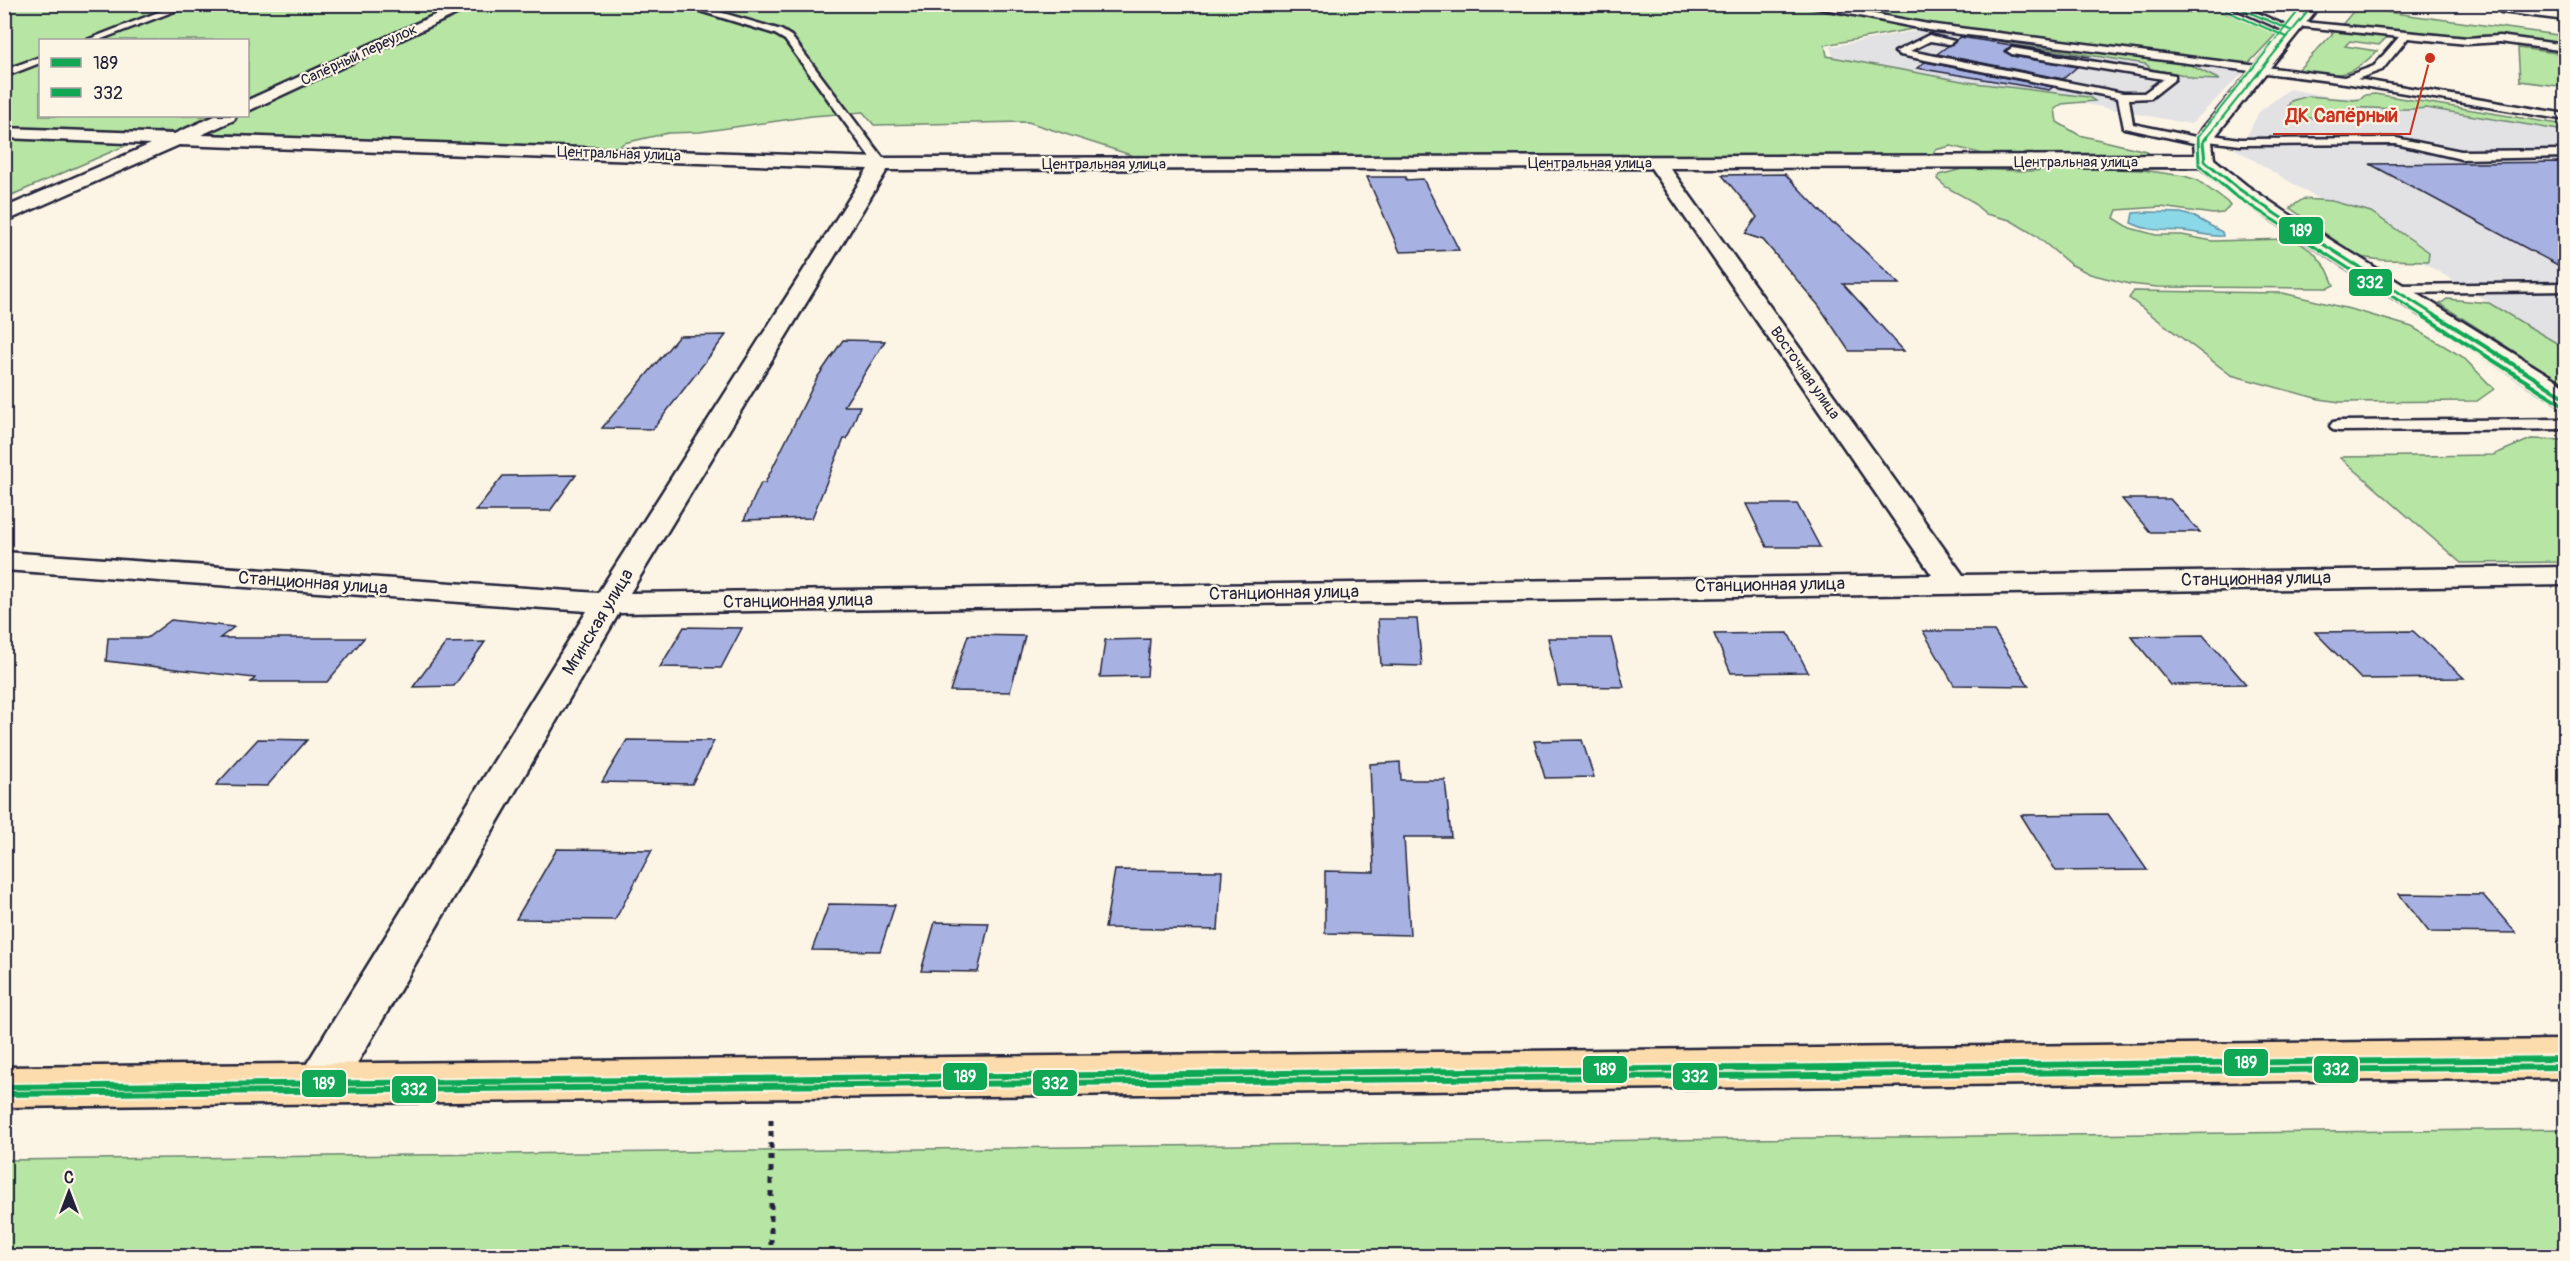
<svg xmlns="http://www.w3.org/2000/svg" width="2570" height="1261" font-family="Pangolin,sans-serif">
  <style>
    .built { fill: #e2e1e4 }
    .green { fill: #b7e5a3; stroke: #6c846f; stroke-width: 1.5; fill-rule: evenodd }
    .water { fill: #8ad8e8; stroke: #608fa3; stroke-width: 1.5 }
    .building { fill: #a7b2e2; stroke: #22223b; stroke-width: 1.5 }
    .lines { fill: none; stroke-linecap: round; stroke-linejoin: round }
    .lane-casing { stroke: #22223b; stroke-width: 5 }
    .street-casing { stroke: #22223b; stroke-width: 5 }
    .primary-casing { stroke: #22223b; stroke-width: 5 }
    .path { stroke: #22223b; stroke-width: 5; stroke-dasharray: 6 6; stroke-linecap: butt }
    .lane { fill: #fcf5e5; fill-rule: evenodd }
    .street { fill: #fcf5e5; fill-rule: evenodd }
    .primary { fill: #fcdcac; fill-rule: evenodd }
    .bus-1-far3-casing { stroke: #fcf5e5; stroke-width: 4.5 }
    .bus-1-far2-casing { stroke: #fcf5e5; stroke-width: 6 }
    .bus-1-far1-casing { stroke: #fcf5e5; stroke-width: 8 }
    .bus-1-casing { stroke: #fcf5e5; stroke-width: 10 }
    .bus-2-far3-casing { stroke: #fcf5e5; stroke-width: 4.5 }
    .bus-2-far2-casing { stroke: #fcf5e5; stroke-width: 6 }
    .bus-2-far1-casing { stroke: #fcf5e5; stroke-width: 8 }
    .bus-2-casing { stroke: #fcf5e5; stroke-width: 10 }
    .bus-1-far3 { stroke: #10a855; stroke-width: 2 }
    .bus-1-far2 { stroke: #10a855; stroke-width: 3 }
    .bus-1-far1 { stroke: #10a855; stroke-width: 4 }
    .bus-1 { stroke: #10a855; stroke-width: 6 }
    .bus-2-far3 { stroke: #10a855; stroke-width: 2 }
    .bus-2-far2 { stroke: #10a855; stroke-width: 3 }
    .bus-2-far1 { stroke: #10a855; stroke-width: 4 }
    .bus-2 { stroke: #10a855; stroke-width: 6 }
    .labels { text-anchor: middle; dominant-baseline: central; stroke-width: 4.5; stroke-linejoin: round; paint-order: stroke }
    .far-street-label { font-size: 15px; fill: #22223b; stroke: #fcf5e5 }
    .street-label { font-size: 18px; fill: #22223b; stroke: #fcf5e5 }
    .leader { fill: none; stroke: #c8321e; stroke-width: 2 }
    .callout-dot { fill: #c8321e; stroke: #fcf5e5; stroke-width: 2 }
    .callout-label { font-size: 20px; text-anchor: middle; font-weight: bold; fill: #c8321e; stroke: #fcf5e5; stroke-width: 4.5; stroke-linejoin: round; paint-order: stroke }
    .line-badge { stroke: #fcf5e5; stroke-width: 2 }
    .badge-label { font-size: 16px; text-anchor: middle; font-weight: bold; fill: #fff }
  </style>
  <rect width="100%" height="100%" fill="#fcf5e5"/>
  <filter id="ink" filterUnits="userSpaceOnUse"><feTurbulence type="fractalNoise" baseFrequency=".0167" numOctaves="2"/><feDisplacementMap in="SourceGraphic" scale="12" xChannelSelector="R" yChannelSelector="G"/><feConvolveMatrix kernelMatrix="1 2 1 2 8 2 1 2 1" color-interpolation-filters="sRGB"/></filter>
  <g filter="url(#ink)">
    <g class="built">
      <polygon points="1929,28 2246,70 2191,124 1833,56 1830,47"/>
      <polygon points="2289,89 2332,97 2351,97 2565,131 2565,348 2232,147 2265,148 2247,136 2259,112"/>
    </g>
    <g class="green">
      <path d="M5,4L1809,5V9L1923,27L1825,45L1827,56L1967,82L2089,97L2095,101L2062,104L2055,109L2057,122L2079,135L2146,151L2152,158L1991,156L1951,146L1935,150L1932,156L1885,157L1134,156L1028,122L874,125L863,112L812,116L700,132L668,133L624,143L612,152L159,131L5,198ZM40,40H248V116H40Z"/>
      <polygon points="1817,5 2201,5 2279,31 2247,65 1932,25"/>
      <polygon points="2356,8 2565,36 2565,46 2479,35 2472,37 2340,27"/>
      <path d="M2336,30L2389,35L2379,45L2350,41L2345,46L2377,51C2349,80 2336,76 2298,70Z"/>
      <polygon points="1968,36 2186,63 2220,80 2194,79 2180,74 2151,69 2146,64"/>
      <polygon points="2518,48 2565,54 2565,87 2520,81"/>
      <path d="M2375,94L2565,125V131L2426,108C2402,111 2379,107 2355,108C2330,108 2319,128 2290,112L2288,106L2291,101L2308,96L2354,100L2361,99L2365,95Z"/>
      <polygon points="2078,168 2142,170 2184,176 2197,180 2227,202 2230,206 2223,213 2213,214 2161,207 2117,210 2114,218 2130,228 2156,235 2182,235 2212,241 2287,239 2300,243 2314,253 2327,269 2334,285 2328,288 2158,287 2129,284 2090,274 2070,264 2035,235 2010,220 1986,214 1970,200 1946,187 1937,179 1939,175 1962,169 2030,171"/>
      <polygon points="2303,199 2332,201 2371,212 2429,252 2428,261 2382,260 2358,257 2290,208"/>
      <polygon points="2134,291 2283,293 2354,310 2412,327 2463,357 2494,389 2477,401 2340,402 2319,399 2231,375 2129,298"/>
      <polygon points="2447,299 2489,303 2565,348 2565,384 2440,304"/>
      <polygon points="2531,439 2565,440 2565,562 2461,563 2340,457 2493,455"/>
      <polygon points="2565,1129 2565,1256 5,1256 5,1160"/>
    </g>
    <path class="water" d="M2147,212L2181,213L2195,217L2222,232L2223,236C2209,237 2204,234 2191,232C2169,229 2151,233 2131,223L2133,213Z"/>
    <g class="building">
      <polygon points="1960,37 2090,57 2012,46 2005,50 2012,56 2077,67 2063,79 1937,54"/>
      <polygon points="1925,62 2053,87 2049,90 1917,68"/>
      <polygon points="2565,162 2565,269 2370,164"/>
      <polygon points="1785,174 1833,224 1836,224 1900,284 1843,284 1904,351 1849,351 1819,306 1763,240 1745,234 1757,217 1722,175"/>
      <polygon points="1367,177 1406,177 1406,180 1423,179 1459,250 1400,252"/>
      <polygon points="726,335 653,429 602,428 679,336"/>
      <polygon points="843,340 885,341 844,406 860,406 847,439 844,439 812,518 744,520 761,483 765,483 817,378"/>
      <polygon points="576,475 550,511 475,511 503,476"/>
      <polygon points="2122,499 2170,499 2200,532 2150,532"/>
      <polygon points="1746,504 1797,504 1820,547 1767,547"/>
      <polygon points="1378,619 1417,619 1422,666 1381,665"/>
      <polygon points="171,620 234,627 220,638 364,638 327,682 251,682 255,678 106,661 108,638 147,638"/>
      <polygon points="684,627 742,628 721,668 660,667"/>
      <polygon points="1923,631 1994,631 2029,686 1954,685"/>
      <polygon points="2413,631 2464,678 2361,679 2315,632"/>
      <polygon points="1788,633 1808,672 1731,673 1714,634"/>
      <polygon points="968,635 1025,636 1010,692 950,691"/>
      <polygon points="2203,635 2246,684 2171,685 2131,636"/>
      <polygon points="1548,638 1611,638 1624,687 1558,686"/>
      <polygon points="1150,639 1147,676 1100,677 1105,640"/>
      <polygon points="485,642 454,686 413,687 446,643"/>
      <polygon points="258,739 307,740 267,786 216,785"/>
      <polygon points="627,740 714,741 692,784 602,782"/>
      <polygon points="1582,740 1594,777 1545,778 1534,741"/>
      <polygon points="1400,762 1401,780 1445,780 1451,837 1404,837 1410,935 1325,933 1325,871 1374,872 1370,764"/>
      <polygon points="2108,814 2147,870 2056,871 2021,815"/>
      <polygon points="557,849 652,850 615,920 516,919"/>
      <polygon points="1115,870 1222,871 1218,930 1105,928"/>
      <polygon points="2399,894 2483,895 2516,933 2429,932"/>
      <polygon points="829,904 895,905 880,951 812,950"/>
      <polygon points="935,922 989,923 978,972 921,971"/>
    </g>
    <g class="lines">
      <g class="lane-casing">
        <g id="lane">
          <polygon points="179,4 193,4 99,40 87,40"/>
          <polygon points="677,4 692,4 781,30 791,36 885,161 885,167 877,167 785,40 775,34"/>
          <polygon points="1800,4 1821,4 1928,24 2344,77 2374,66 2399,37 2296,26 2293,25 2293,21 2467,38 2499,36 2566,45 2566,51 2499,42 2467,44 2408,38 2382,70 2357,79 2566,114 2566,120 2345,83 1928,30"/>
          <polygon points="2225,4 2238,4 2295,30 2287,32"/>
          <polygon points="2498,4 2566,14 2566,20 2501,12 2497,9"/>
          <polygon points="1929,35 1954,41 1949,44 1930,41 1910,51 2123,93 2144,93 2163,79 2012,54 2007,51 2012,48 2175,75 2175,79 2151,98 2129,99 2133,124 2201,138 2202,135 2206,134 2240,139 2396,138 2461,151 2566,150 2566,157 2461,159 2396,144 2240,145 2208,141 2207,144 2203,145 2124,128 2118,98 1900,55 1895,52"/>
          <polygon points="40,57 40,63 4,77 4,70"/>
          <polygon points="2566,283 2566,291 2394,293 2387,289 2394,285"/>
          <polygon points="2566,419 2566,429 2339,431 2333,430 2330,426 2333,422 2339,421"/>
        </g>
      </g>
      <g class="street-casing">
        <g id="street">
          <polygon points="459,4 478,4 248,111 248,100"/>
          <path d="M2306,4H2321L2217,134L2212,142L2214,159L2246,185L2284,211L2566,386V406L2557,403L2270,219L2232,193L2200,167L1670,168L1963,575L2566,567V585L619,613L337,1098L320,1104L303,1098L297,1084L303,1070L587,611L4,570V552L598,593L868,169L179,145L4,222V208L151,144L4,138V128L174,134L215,116H236L234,120L201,135L881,158L2195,155L2194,142L2203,128ZM1651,168L1932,575L630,593L887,170Z"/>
        </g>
      </g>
      <g class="primary-casing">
        <polygon id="primary" points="2566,1040 2566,1078 4,1107 4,1067"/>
      </g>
      <polyline class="path" points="771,1119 771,1256"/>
      <use href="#lane" class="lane"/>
      <use href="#street" class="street"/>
      <use href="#primary" class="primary"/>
      <g class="bus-1-far3-casing">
        <g id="bus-1-far3">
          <polyline points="2230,4 2290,30"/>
          <polyline points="2206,138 2313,5"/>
        </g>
      </g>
      <g class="bus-1-far2-casing">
        <polyline id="bus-1-far2" points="2207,137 2203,142 2205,161 2239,189 2277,215 2439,318"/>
      </g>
      <g class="bus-1-far1-casing">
        <polyline id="bus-1-far1" points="2437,316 2566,398"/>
      </g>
      <g class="bus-1-casing">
        <polyline id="bus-1" points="4,1087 2566,1059"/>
      </g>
      <g class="bus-2-far3-casing">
        <g id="bus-2-far3">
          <polyline points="2226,11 2287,37"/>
          <polyline points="2197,138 2304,4"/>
        </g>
      </g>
      <g class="bus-2-far2-casing">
        <polyline id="bus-2-far2" points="2198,137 2199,165 2234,195 2426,318"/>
      </g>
      <g class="bus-2-far1-casing">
        <polyline id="bus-2-far1" points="2423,316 2562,404"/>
      </g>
      <g class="bus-2-casing">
        <polyline id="bus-2" points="4,1094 2566,1067"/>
      </g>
      <use href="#bus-1-far3" class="bus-1-far3"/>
      <use href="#bus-1-far2" class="bus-1-far2"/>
      <use href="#bus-1-far1" class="bus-1-far1"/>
      <use href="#bus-1" class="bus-1"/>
      <use href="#bus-2-far3" class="bus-2-far3"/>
      <use href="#bus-2-far2" class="bus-2-far2"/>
      <use href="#bus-2-far1" class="bus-2-far1"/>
      <use href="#bus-2" class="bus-2"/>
    </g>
  </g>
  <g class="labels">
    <g class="far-street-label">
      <text transform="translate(359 55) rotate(-25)">Сапёрный переулок</text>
      <text transform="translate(619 154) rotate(2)">Центральная улица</text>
      <text x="2076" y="162">Центральная улица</text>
      <text x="1590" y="163">Центральная улица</text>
      <text x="1104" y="164">Центральная улица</text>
      <text transform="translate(1805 373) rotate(55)">Восточная улица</text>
    </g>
    <g class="street-label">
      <text transform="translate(2256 579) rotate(-1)">Станционная улица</text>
      <text transform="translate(313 583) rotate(4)">Станционная улица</text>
      <text transform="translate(1770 585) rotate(-1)">Станционная улица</text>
      <text transform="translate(1284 593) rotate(-1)">Станционная улица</text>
      <text transform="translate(798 601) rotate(-1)">Станционная улица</text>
      <text transform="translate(598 622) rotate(-59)">Мгинская улица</text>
    </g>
  </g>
  <path class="leader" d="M2430 58L2410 134H2273"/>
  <circle class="callout-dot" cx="2430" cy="58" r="6"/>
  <g class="callout-label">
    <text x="2342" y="122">ДК Сапёрный</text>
  </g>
  <g class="line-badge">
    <rect x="2278" y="216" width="46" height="29" rx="6" fill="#10a855"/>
    <rect x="2348" y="268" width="45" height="29" rx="6" fill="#10a855"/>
    <rect x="2223" y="1048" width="46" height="29" rx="6" fill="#10a855"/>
    <rect x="2313" y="1055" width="46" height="29" rx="6" fill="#10a855"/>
    <rect x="1582" y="1055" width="46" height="29" rx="6" fill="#10a855"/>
    <rect x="1672" y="1062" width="46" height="29" rx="6" fill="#10a855"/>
    <rect x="942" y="1062" width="46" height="29" rx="6" fill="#10a855"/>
    <rect x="1032" y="1069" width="46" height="28" rx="6" fill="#10a855"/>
    <rect x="301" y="1069" width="46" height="29" rx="6" fill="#10a855"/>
    <rect x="391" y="1075" width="46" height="29" rx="6" fill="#10a855"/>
  </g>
  <g class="badge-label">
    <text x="2301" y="236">189</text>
    <text x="2370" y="288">332</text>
    <text x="2246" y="1068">189</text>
    <text x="2336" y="1075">332</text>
    <text x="1605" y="1075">189</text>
    <text x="1695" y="1082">332</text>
    <text x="965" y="1082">189</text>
    <text x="1055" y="1089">332</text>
    <text x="324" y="1089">189</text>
    <text x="414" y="1095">332</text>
  </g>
  <rect width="2570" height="1261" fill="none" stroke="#fcf5e5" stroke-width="24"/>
  <rect x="12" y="12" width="2546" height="1237" fill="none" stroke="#22223b" stroke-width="2" filter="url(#ink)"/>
  <rect x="39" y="39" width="210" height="78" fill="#fcf5e5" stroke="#a5a1a1" stroke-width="1.5"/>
  <rect x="51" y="58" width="30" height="9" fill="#10a855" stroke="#a5a1a1" stroke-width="1.5"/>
  <text x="93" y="69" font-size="18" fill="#22223b">189</text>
  <rect x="51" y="88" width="30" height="9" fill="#10a855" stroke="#a5a1a1" stroke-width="1.5"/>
  <text x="93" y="99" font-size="18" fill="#22223b">332</text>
  <g transform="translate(69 1192)" stroke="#fcf5e5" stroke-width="4.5" paint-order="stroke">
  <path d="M0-4.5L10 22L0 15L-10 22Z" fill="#22223b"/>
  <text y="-9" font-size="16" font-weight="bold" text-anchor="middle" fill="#22223b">С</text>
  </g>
</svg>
